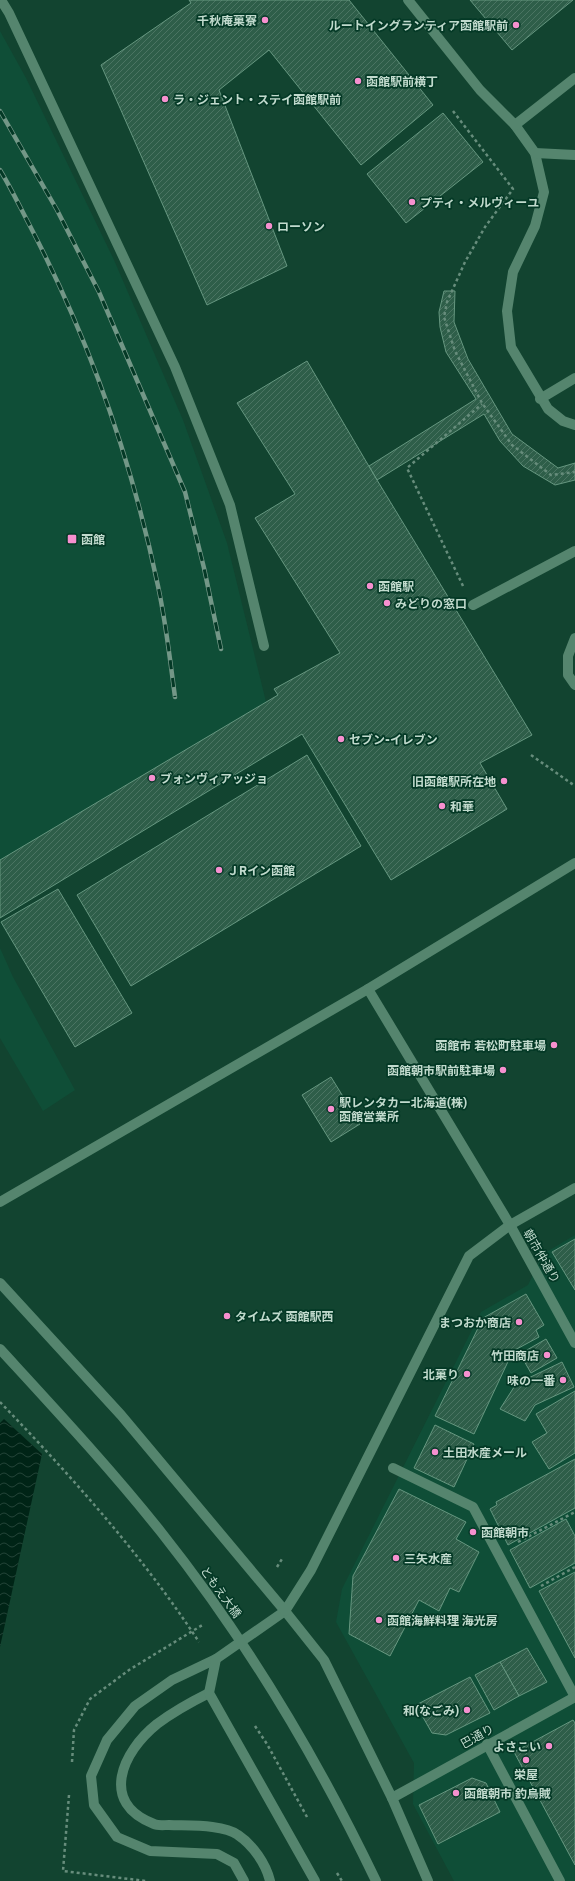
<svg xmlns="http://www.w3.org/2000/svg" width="575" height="1881" font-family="'IBM Plex Sans','Noto Sans JP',sans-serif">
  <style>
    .built { fill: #0f4e37 }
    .water { fill: url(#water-waves) }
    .building { fill: url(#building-hatch); stroke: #669780 }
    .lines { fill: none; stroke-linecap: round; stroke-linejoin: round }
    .path { stroke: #678d7c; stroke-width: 2.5; stroke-dasharray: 3 3; stroke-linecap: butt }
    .service { stroke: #55856e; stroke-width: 10 }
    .pedestrian { stroke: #55856e; stroke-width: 10 }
    .minor { stroke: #55856e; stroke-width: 10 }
    .tertiary { stroke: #55856e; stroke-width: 10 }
    .rail-casing { stroke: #739787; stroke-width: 4.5 }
    .rail { stroke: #043926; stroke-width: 3; stroke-dasharray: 9; stroke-linecap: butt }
    .poi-dot { fill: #f690cf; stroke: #043926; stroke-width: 1.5 }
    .labels { text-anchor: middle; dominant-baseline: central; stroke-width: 3.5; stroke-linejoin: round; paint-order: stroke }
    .poi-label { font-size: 12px; font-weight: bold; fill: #c1dacd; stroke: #043926; text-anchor: start }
    .street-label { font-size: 12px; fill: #c1dacd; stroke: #043926 }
  </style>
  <defs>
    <pattern id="water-waves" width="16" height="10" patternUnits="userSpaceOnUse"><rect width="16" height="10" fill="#002416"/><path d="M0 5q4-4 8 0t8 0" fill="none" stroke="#234337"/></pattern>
    <pattern id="building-hatch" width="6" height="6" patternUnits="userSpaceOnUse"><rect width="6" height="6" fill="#2e5e49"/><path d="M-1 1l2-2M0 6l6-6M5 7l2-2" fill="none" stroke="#4a7462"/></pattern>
  </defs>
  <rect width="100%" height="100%" fill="#124430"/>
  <g class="built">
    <polygon points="0,31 26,78 114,260 183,420 227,543 266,702 0,860"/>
    <polygon points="0,948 13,977 75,1090 43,1111 0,1038"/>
    <polygon points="575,1235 575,1881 454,1881 413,1804 414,1763 336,1622 342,1589 481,1312 528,1285 543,1254"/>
  </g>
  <polygon class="water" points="4,1419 42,1454 0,1647 0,1423"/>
  <g class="building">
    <polygon points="189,0 349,0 433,105 361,165 269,50 219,90 287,266 207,305 101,65 191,3"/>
    <polygon points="470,0 573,0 512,50"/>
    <polygon points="443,113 483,162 406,223 367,174"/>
    <polygon points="444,291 455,291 454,322 468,359 512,434 558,468 575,463 575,480 555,485 523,466 500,441 484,414 377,480 369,466 476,399 446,352 440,327 439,312"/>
    <polygon points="307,361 377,480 532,735 480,763 507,809 391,880 302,734 0,918 0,860 278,695 274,689 340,653 255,518 295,494 237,403"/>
    <polygon points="307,755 361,846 131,986 77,895"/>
    <polygon points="58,889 132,1013 75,1047 1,922"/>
    <polygon points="331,1077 360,1124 331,1142 302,1095"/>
    <polygon points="575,1239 575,1290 552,1252"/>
    <polygon points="526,1294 544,1325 536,1330 539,1337 513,1351 474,1434 435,1416 483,1318"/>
    <polygon points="546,1339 557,1358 531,1373 520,1354"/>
    <polygon points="562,1362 574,1387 535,1405 525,1421 500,1409 516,1384"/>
    <polygon points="575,1391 575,1453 549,1469 532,1442 547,1433 536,1414"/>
    <polygon points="435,1425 474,1444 454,1487 414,1468"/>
    <polygon points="575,1459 575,1508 508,1545 490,1509 497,1505 496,1502"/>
    <polygon points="399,1489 466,1522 456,1539 479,1552 459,1592 450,1588 439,1611 419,1600 390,1656 349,1634 353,1576"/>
    <polygon points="566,1519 575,1536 575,1563 530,1588 510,1550"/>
    <polygon points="575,1572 575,1658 539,1591"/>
    <polygon points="527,1648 547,1682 519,1696 500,1662"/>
    <polygon points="500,1662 519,1696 494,1710 475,1675"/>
    <polygon points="470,1677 490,1713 446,1735 432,1733 416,1705"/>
    <polygon points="573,1720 575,1723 575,1865 514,1752"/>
    <polygon points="472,1778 486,1783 500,1812 438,1844 419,1805"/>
  </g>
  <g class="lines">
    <g class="path">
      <polyline points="453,111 513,189 485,227 465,262 447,302 444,317 455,351 482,403 512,445 551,475 575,472"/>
      <polyline points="463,586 407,468 482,404"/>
      <polyline points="531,755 575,786"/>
      <path d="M0,1402C72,1477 142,1555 199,1642"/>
      <polyline points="518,1542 575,1512"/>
      <polyline points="277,1567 282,1559"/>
      <polyline points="541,1586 575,1567"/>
      <polyline points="255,1726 267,1744 307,1817"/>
      <polyline points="72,1762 74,1730 90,1699 129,1670 204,1624"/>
      <polyline points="69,1795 63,1871 146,1881"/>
      <polyline points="337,1873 342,1881"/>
    </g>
    <g class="service">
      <polyline points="1,0 9,13 175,367 230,505 264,646"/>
      <polyline points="515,125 535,153 544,192 535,226 513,272 507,311 511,347 548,409 563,421 575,425"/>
      <polyline points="535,153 575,155"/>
      <polyline points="540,399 575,378"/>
      <polyline points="575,638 568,656 568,675 575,685"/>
      <polyline points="393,1468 473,1507 575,1697"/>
      <polyline points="216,1659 172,1680 135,1706 107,1740 91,1776 94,1805 117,1837 150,1851 217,1854 234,1863 244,1881"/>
      <path d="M209,1693C191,1702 173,1712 157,1724C122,1752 99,1803 154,1824C158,1826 164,1825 169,1825C187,1826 223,1824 238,1835C253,1845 266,1864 270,1881"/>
    </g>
    <g class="pedestrian">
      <polyline points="473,605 575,551"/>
      <polyline points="510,1225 575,1343"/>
    </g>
    <g class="minor">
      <polyline points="368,989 510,1225"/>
      <polyline points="487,1744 560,1881"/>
      <polyline points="392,1798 575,1697"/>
      <polyline points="315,1881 209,1693 216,1659 285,1611 324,1660 392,1798 428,1881"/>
    </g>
    <g class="tertiary">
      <polyline points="408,0 480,90 515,125 575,78"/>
      <polyline points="0,1202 368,989 575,863"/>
      <polyline points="0,1283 121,1415 285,1611 311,1570 469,1256 510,1225 575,1188"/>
      <path d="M0,1349C55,1409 110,1468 161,1532C246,1639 317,1758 376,1881"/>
    </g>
    <g class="rail-casing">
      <g id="rail">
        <polyline points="0,111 57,210 99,292 185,492 204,568 221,649"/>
        <path d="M0,170C11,188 20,207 30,226C89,339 132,462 158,586C166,623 170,660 175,697"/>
      </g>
    </g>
    <use href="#rail" class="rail"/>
  </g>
  <g class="poi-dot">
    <circle cx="265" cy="20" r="4"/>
    <circle cx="516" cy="25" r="4"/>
    <circle cx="358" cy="81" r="4"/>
    <circle cx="165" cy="99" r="4"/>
    <circle cx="412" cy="202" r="4"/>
    <circle cx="269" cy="226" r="4"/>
    <rect x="67" y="534" width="10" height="10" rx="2"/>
    <circle cx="370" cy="586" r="4"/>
    <circle cx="387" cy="603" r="4"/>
    <circle cx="341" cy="739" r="4"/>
    <circle cx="152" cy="778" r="4"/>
    <circle cx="504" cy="781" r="4"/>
    <circle cx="442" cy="806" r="4"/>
    <circle cx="219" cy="870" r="4"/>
    <circle cx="554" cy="1045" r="4"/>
    <circle cx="503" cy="1070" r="4"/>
    <circle cx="331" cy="1109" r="4"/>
    <circle cx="227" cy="1316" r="4"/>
    <circle cx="519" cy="1322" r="4"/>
    <circle cx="547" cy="1355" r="4"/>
    <circle cx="467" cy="1374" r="4"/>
    <circle cx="563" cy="1380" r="4"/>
    <circle cx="435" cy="1452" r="4"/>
    <circle cx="473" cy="1532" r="4"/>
    <circle cx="396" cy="1558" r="4"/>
    <circle cx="379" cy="1620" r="4"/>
    <circle cx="467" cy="1710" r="4"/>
    <circle cx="549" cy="1746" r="4"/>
    <circle cx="526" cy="1760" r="4"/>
    <circle cx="456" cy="1793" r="4"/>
  </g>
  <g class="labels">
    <g class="poi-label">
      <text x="257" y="20" text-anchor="end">千秋庵菓寮</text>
      <text x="508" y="25" text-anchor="end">ルートイングランティア函館駅前</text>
      <text x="366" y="81">函館駅前横丁</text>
      <text x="173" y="99">ラ・ジェント・ステイ函館駅前</text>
      <text x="420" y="202">プティ・メルヴィーユ</text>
      <text x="277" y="226">ローソン</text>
      <text x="81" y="539">函館</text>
      <text x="378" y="586">函館駅</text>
      <text x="395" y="603">みどりの窓口</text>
      <text x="349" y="739">セブン-イレブン</text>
      <text x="160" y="778">ブォンヴィアッジョ</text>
      <text x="496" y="781" text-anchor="end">旧函館駅所在地</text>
      <text x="450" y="806">和華</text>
      <text x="227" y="870">ＪRイン函館</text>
      <text x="546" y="1045" text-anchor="end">函館市 若松町駐車場</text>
      <text x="495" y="1070" text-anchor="end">函館朝市駅前駐車場</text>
      <text x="339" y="1102">駅レンタカー北海道(株)<tspan x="339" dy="14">函館営業所</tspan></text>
      <text x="235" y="1316">タイムズ 函館駅西</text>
      <text x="511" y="1322" text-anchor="end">まつおか商店</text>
      <text x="539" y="1355" text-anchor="end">竹田商店</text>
      <text x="459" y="1374" text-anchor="end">北菓り</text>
      <text x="555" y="1380" text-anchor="end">味の一番</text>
      <text x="443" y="1452">土田水産メール</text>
      <text x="481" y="1532">函館朝市</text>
      <text x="404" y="1558">三矢水産</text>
      <text x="387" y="1620">函館海鮮料理 海光房</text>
      <text x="459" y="1710" text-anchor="end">和(なごみ)</text>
      <text x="541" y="1746" text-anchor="end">よさこい</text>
      <text x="526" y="1774" text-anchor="middle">栄屋</text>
      <text x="464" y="1793">函館朝市 釣烏賊</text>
    </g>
    <g class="street-label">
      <text transform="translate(542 1256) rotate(60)">朝市仲通り</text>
      <text transform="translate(221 1592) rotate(54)">ともえ大橋</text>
      <text transform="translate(477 1736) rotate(-29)">巴通り</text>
    </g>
  </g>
</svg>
